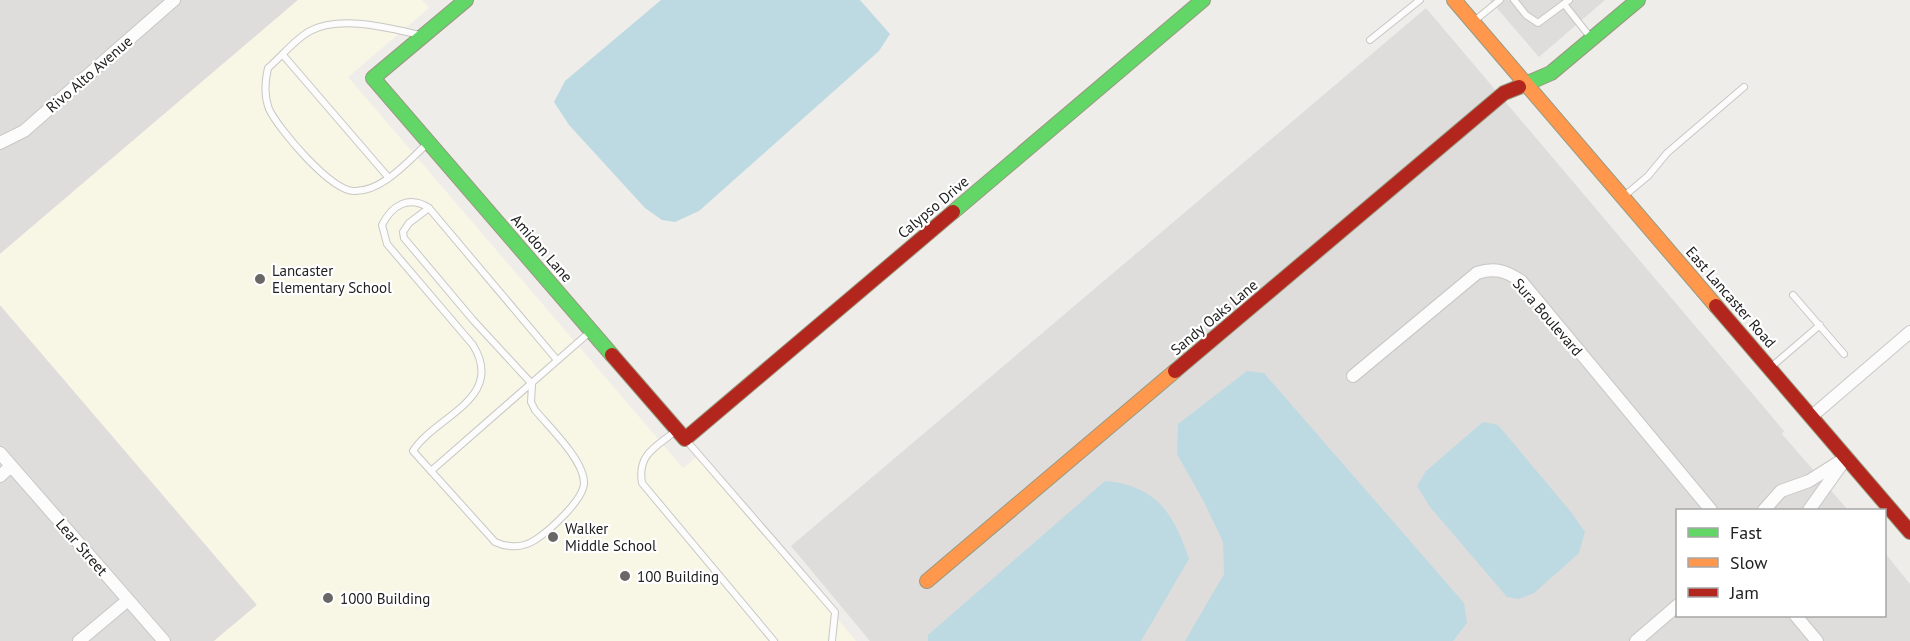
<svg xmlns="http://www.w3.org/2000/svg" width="1910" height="641" font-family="'PT Sans',sans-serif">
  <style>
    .residential { fill: #dedddb }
    .education { fill: #f8f7e5 }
    .water { fill: #bddae2 }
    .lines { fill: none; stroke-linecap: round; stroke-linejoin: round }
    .lane-casing { stroke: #c8c7c5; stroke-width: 8 }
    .street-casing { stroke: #c8c7c5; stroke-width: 14 }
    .fast-casing { stroke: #989980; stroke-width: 16 }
    .slow-casing { stroke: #989980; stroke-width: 16 }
    .jam-casing { stroke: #989980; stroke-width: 16 }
    .lane { stroke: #fdfcfc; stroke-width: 6 }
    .street { stroke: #fdfcfc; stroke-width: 12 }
    .fast { stroke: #63d668; stroke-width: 14 }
    .slow { stroke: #ff974d; stroke-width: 14 }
    .jam { stroke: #b3261e; stroke-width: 14 }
    .poi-dot { fill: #696867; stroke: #fff; stroke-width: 2 }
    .labels { text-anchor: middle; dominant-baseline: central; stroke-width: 4.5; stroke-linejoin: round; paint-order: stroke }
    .street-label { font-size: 15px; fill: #212121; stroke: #fff }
    .poi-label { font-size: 15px; fill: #212121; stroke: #fff; text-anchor: start }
  </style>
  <rect width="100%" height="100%" fill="#efede9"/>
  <g class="residential">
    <polygon points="0,0 298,0 0,254"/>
    <polygon points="1490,0 1605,0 1539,57"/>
    <polygon points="1426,8 1784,431 1782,434 1848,510 1678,510 1678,616 1884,616 1885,553 1910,584 1910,641 870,641 791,546"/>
    <polygon points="0,305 257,605 214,641 0,641"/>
  </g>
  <polygon class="education" points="298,0 422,0 429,8 348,77 683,468 699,455 856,641 214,641 257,605 0,305 0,254"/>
  <g class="water">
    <polygon points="661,0 860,0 890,34 879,51 699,211 675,222 662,220 645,208 569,125 554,102 565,81"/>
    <polygon points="1247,371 1264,373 1464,603 1467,623 1453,641 1185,641 1224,574 1223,542 1204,502 1177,454 1178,424"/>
    <polygon points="1483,422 1498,425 1571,512 1585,532 1579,553 1534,593 1519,599 1507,597 1430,507 1417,486 1426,471"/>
    <path d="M1105,481C1156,485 1174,514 1189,559L1141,641H928V635Z"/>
  </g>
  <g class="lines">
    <g class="lane-casing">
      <g id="lane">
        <polyline points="1514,0 1526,15 1538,23 1569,0"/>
        <polyline points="1564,4 1591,38"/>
        <polyline points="1473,22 1500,0"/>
        <path d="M420,35C388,28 341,15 310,31C295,39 281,57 268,68C265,81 264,96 269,109C279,130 331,191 354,191C382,192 408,161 427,144"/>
        <polyline points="1370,40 1420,0"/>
        <polyline points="283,55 388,177"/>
        <polyline points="1623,197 1648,176 1667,153 1744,87"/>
        <polyline points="429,208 409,223 403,232 404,238 473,320 532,384"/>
        <polyline points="1793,295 1844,354"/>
        <polyline points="1770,368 1820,325"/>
        <path d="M532,384L531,402L535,410C549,427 583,459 584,482C585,499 549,531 535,540C523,548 508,548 495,542L413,451C435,416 506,399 473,345L387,244L382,225C392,205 409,195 429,208L557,360"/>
        <path d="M677,430C656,447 637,454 642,483L774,641"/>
        <polyline points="686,440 835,612 832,641"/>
        <polyline points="431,471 591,331"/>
      </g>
    </g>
    <g class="street-casing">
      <g id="street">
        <polyline points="0,143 24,131 174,0"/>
        <path d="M1353,376L1477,273C1495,267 1506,271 1521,281L1711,510"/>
        <polyline points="1812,416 1910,332"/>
        <polyline points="0,453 164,641"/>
        <polyline points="0,476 11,466"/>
        <polyline points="1764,510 1781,491 1809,481 1847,457"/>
        <polyline points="1809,510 1841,465"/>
        <polyline points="1796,616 1817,641"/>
        <polyline points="79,641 128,600"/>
        <polyline points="1636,641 1678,605"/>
      </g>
    </g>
    <g class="fast-casing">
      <g id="fast">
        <polyline points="466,0 373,78 612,355"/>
        <polyline points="1519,87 1551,73 1638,0"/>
        <polyline points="953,212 1203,0"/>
      </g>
    </g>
    <g class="slow-casing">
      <g id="slow">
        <polyline points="1454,0 1716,306"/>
        <polyline points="927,581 1175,371"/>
      </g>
    </g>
    <g class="jam-casing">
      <g id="jam">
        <polyline points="1716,306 1910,532"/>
        <polyline points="612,355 685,439 953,212"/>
        <polyline points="1175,371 1504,93 1519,87"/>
      </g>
    </g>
    <use href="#lane" class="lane"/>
    <use href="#street" class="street"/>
    <use href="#fast" class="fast"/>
    <use href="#slow" class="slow"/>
    <use href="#jam" class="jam"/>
  </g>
  <g class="poi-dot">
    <circle cx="260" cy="279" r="6"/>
    <circle cx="553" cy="537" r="6"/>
    <circle cx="625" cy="576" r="6"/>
    <circle cx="328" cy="598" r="6"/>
  </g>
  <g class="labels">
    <g class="street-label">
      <text transform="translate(89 74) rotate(-41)">Rivo Alto Avenue</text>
      <text transform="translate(933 207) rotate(-40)">Calypso Drive</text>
      <text transform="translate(542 248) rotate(49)">Amidon Lane</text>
      <text transform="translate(1731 297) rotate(49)">East Lancaster Road</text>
      <text transform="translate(1214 317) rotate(-40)">Sandy Oaks Lane</text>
      <text transform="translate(1548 317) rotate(49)">Sura Boulevard</text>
      <text transform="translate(82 547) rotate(49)">Lear Street</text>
    </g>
    <g class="poi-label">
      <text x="272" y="270">Lancaster<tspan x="272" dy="17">Elementary School</tspan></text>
      <text x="565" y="528">Walker<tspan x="565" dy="17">Middle School</tspan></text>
      <text x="637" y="576">100 Building</text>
      <text x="340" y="598">1000 Building</text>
    </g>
  </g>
  <rect x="1676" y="509" width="210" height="108" fill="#ffffff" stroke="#a6a6a6" stroke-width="1.5"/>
  <rect x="1688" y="528" width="30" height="9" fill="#63d668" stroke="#a6a6a6" stroke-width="1.5"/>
  <text x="1730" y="539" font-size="18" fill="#212121">Fast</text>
  <rect x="1688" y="558" width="30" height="9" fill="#ff974d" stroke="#a6a6a6" stroke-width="1.5"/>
  <text x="1730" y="569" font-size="18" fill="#212121">Slow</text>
  <rect x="1688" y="588" width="30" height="9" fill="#b3261e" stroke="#a6a6a6" stroke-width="1.5"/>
  <text x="1730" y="599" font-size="18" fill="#212121">Jam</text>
</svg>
